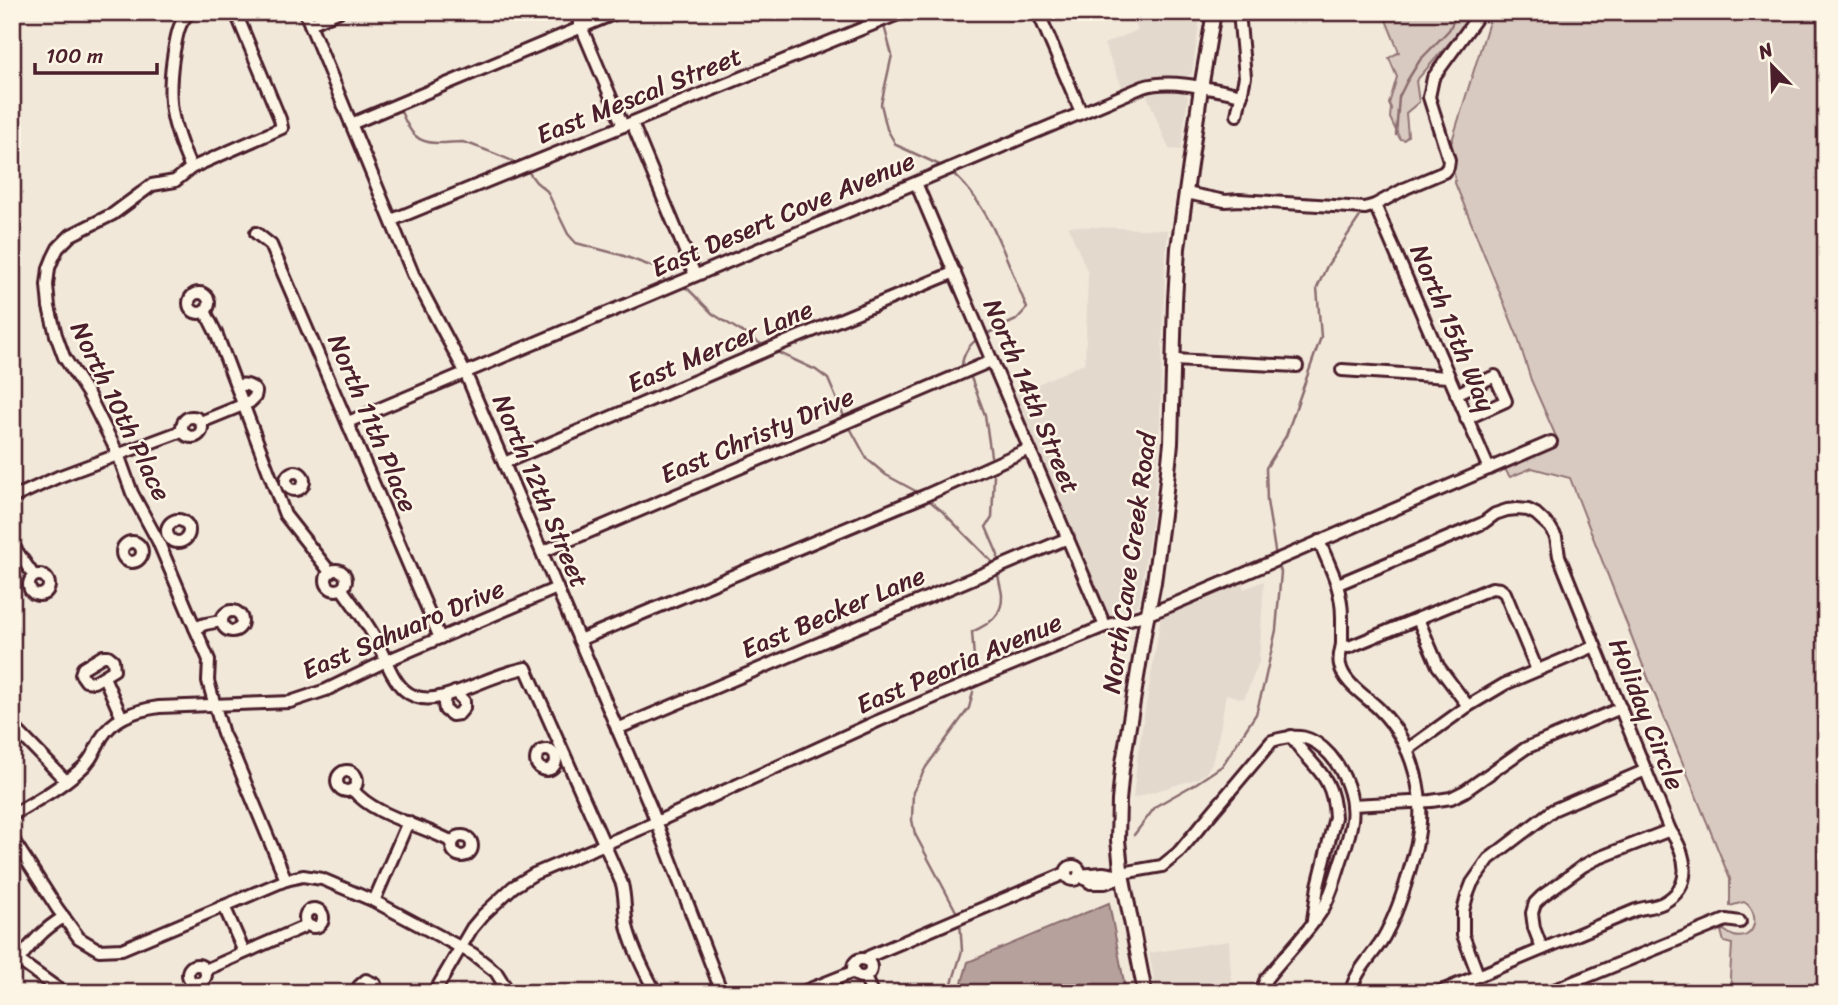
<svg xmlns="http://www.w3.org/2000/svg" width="1838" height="1005" font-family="Sriracha,sans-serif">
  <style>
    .built { fill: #e4d9cd }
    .green { fill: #d8cac0; stroke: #917476; stroke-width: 2 }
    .water { fill: #b6a19c; stroke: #8b6d6f; stroke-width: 2 }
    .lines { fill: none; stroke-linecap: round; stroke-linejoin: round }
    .stream { stroke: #8b6d6f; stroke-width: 2.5 }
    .minor-casing { stroke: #4a1f2b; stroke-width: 16 }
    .major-casing { stroke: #4a1f2b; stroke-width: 18 }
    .minor { stroke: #fcf5e5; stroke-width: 10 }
    .major { stroke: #fcf5e5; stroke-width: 12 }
    .labels { text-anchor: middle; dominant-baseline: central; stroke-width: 5; stroke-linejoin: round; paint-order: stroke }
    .street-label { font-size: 26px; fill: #4a1f2b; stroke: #fcf5e5 }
  </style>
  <rect width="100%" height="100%" fill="#f1e8da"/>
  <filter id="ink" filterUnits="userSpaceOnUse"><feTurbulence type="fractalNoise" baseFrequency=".0143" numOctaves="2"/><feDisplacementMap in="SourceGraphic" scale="14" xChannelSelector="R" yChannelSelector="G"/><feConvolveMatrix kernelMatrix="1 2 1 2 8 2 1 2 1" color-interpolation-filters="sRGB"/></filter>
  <g filter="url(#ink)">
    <g class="built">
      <polygon points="1131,12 1201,12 1192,74 1186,77 1154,77 1123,89 1104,44 1138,30"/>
      <polygon points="1159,89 1182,91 1188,96 1181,150 1169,149 1146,93"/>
      <polygon points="1068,226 1168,230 1165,263 1159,448 1151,524 1139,602 1134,608 1111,617 1105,614 1013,395 1085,363 1088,273"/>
      <polygon points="1241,581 1244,589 1264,581 1259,662 1244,699 1226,694 1220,730 1212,763 1205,774 1196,779 1133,798 1138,752 1161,617 1167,613"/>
      <polygon points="1229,941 1232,993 1157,993 1149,953"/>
    </g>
    <g class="green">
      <polygon points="1403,12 1472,12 1470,19 1416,81 1419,102 1406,113 1408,136 1404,140 1400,139 1390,118 1391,108 1389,104 1397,77 1389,58 1399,52 1386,20"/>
      <path d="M1492,12H1826V993H1736L1730,977L1732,944L1724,942L1721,931L1724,930C1727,932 1730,935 1734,936C1755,942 1762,913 1744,902L1730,906V879L1642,663L1570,478L1532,468L1510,477L1502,465L1558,441L1531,380L1517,335L1455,183L1451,144Z"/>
    </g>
    <polygon class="water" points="1109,903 1126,993 959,993 968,962"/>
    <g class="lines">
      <g class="stream">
        <polyline points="883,22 892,55 881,104 887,129 896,145 944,167"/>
        <path d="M399,107C409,129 413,144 440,143C447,143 455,142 462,142C469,143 512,160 518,164"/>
        <polyline points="1396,135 1399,97 1407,81 1420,60 1449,30 1458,12"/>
        <polyline points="527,170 536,182 547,191 568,234 576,243 621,255 656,268 665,281 668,282"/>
        <path d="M950,171C990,203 1007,262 1027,308L1016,320L984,335"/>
        <polyline points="681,286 688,289 713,314 766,347"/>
        <polyline points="775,351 816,370 828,379 846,421"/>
        <path d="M966,369L962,365C963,355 969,344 979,338"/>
        <polyline points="970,375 985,415 991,456"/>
        <polyline points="849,426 867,459 886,475 921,494"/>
        <polyline points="994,475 992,518 986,527 998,555 998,565"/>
        <polyline points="926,498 942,511 994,564"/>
        <polyline points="1276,557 1267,501 1266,468 1286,436 1321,337 1317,288 1327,266 1363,212"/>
        <path d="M975,671L972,632C989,624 1003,616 1002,595C1001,587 998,579 998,572"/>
        <polyline points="1134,835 1156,806 1195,784 1222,766 1256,714 1264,684 1276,630 1281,572 1278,563"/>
        <polyline points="958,915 915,834 912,820 913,792 926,767 969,708 973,692"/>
        <polyline points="949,993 962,951 960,921"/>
      </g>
      <g class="minor-casing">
        <g id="minor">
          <path d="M191,12C178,21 177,36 174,51C166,100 171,123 191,168"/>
          <polyline points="305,12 413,274 465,372 557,588 651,808 722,993"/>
          <polyline points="575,12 623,126"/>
          <polyline points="1038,12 1081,112"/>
          <polyline points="233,13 238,18 243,30 280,119 282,128 191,168 175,181 152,185 113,214 71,235 58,248 53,258 49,268 47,285 49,307 56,335 64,357 88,394 118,454 132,493 158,541 195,628 209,660 208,681 223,734 235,758 286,880"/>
          <polyline points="310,24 338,12"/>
          <polyline points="1237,115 1245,77 1239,12"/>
          <polyline points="632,123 695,275"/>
          <polyline points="351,124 618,12"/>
          <polyline points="916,183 1105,626"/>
          <polyline points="1186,193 1225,201 1239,200 1365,208 1375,205 1406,188 1444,172 1448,167 1449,160 1429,97 1433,78 1475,20 1478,12"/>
          <polyline points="1375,205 1489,469"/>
          <polyline points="392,220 903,12"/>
          <polyline points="256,233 271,245 440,638"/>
          <circle cx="199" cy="303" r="10"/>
          <polyline points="205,311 216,333 228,364 285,515 330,572"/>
          <polyline points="1174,360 1297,366"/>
          <polyline points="1342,370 1448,377"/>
          <polyline points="1456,394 1495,376 1506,401 1466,419"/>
          <circle cx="192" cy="427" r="10"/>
          <path d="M201,422L250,402L255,397L256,392C252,385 244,383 237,386"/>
          <path d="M348,422L1143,87C1170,78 1213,89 1242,95"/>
          <polyline points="504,463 769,349 955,272"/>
          <circle cx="295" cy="481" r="9"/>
          <polyline points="12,498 58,477 182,431"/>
          <circle cx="178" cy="531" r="11"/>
          <path d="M1319,541C1330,567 1342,588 1342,617C1342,626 1342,635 1342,644C1341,651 1338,658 1340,665C1344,684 1366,696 1379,709C1414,744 1428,799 1416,847C1408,876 1400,907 1386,933C1376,954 1354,970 1351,993"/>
          <circle cx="132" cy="552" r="10"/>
          <polyline points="12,544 34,576"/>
          <polyline points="542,552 991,361"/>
          <circle cx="336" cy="580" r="10"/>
          <circle cx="39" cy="585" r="10"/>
          <path d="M1338,584L1469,529L1483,523L1495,514L1507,510L1517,509L1528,510L1536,514L1550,527L1556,537L1559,556L1595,646L1670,830C1686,854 1695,886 1663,903C1655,907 1645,907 1636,910L1437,993"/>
          <path d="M342,589C353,605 366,621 375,638C392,670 398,709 444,696C473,688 495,674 526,668L622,884C626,899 624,915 628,930C634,951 645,973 656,993"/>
          <circle cx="232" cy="621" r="10"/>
          <polyline points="1418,619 1438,666 1468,706"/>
          <polyline points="195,628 205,624 221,621"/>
          <polyline points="579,640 924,496 1029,449"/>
          <polyline points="1342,646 1349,647 1492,588 1500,589 1505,593 1537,670"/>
          <polygon points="103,656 108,656 113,660 114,670 94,682 86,681 81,674 83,668"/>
          <polyline points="104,677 122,718"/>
          <polyline points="445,696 444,704 445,710 452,715 459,714 464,708 464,701 455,692"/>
          <polyline points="12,725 66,781"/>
          <polyline points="617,729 1068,538"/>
          <path d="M1291,736C1312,769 1333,772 1335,817L1318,886L1313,920"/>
          <circle cx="546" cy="760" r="10"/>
          <polyline points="1407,750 1468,706 1505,684 1595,646"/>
          <circle cx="347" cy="781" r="10"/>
          <path d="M353,790C375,817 423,825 452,842"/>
          <polyline points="1352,805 1431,801 1451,798 1465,791 1526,748 1621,708"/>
          <path d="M12,815C36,801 60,788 81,769C92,760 95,749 102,737C114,717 137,710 159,707L290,702L326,690L386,661L557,588"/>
          <circle cx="462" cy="846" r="10"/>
          <polyline points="12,838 57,908 79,938 99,950 122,949 286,880 303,876 322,879 374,901 473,954 496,972 509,993"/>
          <circle cx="1073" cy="873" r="7"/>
          <path d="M1122,873L1162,866L1178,853L1272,741C1297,733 1312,735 1330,755C1344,771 1355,798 1352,820C1350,836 1344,851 1339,867C1334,882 1330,899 1321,912C1305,936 1284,956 1266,979L1260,993"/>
          <polyline points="1079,875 1091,883 1105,883 1122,877"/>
          <polyline points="1079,875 1103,873 1121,876"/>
          <polyline points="374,901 408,822"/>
          <polyline points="224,906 244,952"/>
          <circle cx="314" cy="918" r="9"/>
          <polyline points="1542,949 1534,928 1532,913 1535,903 1542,896 1583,866 1596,859 1670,830"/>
          <circle cx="862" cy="968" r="9"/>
          <polyline points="18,960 64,993"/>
          <polyline points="865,960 870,956 1066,873"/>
          <circle cx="197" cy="974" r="9"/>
          <path d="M12,968C29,947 40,931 64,917"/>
          <polyline points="205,970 301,928 307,924"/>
          <polyline points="1478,975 1463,935 1463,911 1467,896 1472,883 1489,859 1553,810 1646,770"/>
          <polyline points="865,977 872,993"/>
          <polyline points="358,993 359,986 366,980 375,984 376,993"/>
          <polyline points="434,993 472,928 483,915 513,887 534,874 643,828 878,721 1008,666 1105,626 1148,614 1174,604 1551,442"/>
          <polyline points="800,993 853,972"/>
          <polyline points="1547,993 1726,920 1740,922"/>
        </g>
      </g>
      <g class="major-casing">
        <polyline id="major" points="1145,993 1121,869 1118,840 1119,801 1122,769 1145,628 1154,582 1165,499 1171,443 1175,301 1178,248 1201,88 1214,12"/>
      </g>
      <use href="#minor" class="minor"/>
      <use href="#major" class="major"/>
    </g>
  </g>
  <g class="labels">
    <g class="street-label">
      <text transform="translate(639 95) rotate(-22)">East Mescal Street</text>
      <text transform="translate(783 214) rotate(-23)">East Desert Cove Avenue</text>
      <text transform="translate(1453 328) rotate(67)">North 15th Way</text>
      <text transform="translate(720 346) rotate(-23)">East Mercer Lane</text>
      <text transform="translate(1032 396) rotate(67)">North 14th Street</text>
      <text transform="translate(121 411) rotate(64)">North 10th Place</text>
      <text transform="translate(373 423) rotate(67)">North 11th Place</text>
      <text transform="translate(757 435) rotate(-23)">East Christy Drive</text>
      <text transform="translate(541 491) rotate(67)">North 12th Street</text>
      <text transform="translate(1129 563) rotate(-82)">North Cave Creek Road</text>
      <text transform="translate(833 612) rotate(-23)">East Becker Lane</text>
      <text transform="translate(403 629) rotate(-23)">East Sahuaro Drive</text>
      <text transform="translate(959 663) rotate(-23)">East Peoria Avenue</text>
      <text transform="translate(1647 714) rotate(68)">Holiday Circle</text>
    </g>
  </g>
  <rect width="1838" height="1005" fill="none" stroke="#fcf5e5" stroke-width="42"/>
  <rect x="21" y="21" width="1796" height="963" fill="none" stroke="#4a1f2b" stroke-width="2.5" filter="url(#ink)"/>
  <g transform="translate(1772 66) rotate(337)" stroke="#fcf5e5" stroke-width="5" paint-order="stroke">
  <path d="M0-5L12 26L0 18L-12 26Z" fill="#4a1f2b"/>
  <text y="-10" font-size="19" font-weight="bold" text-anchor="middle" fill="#4a1f2b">N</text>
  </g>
  <path d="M35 63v10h122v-10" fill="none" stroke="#4a1f2b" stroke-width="3.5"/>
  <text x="46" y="63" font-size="21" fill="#4a1f2b" stroke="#fcf5e5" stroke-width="5" paint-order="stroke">100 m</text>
</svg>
